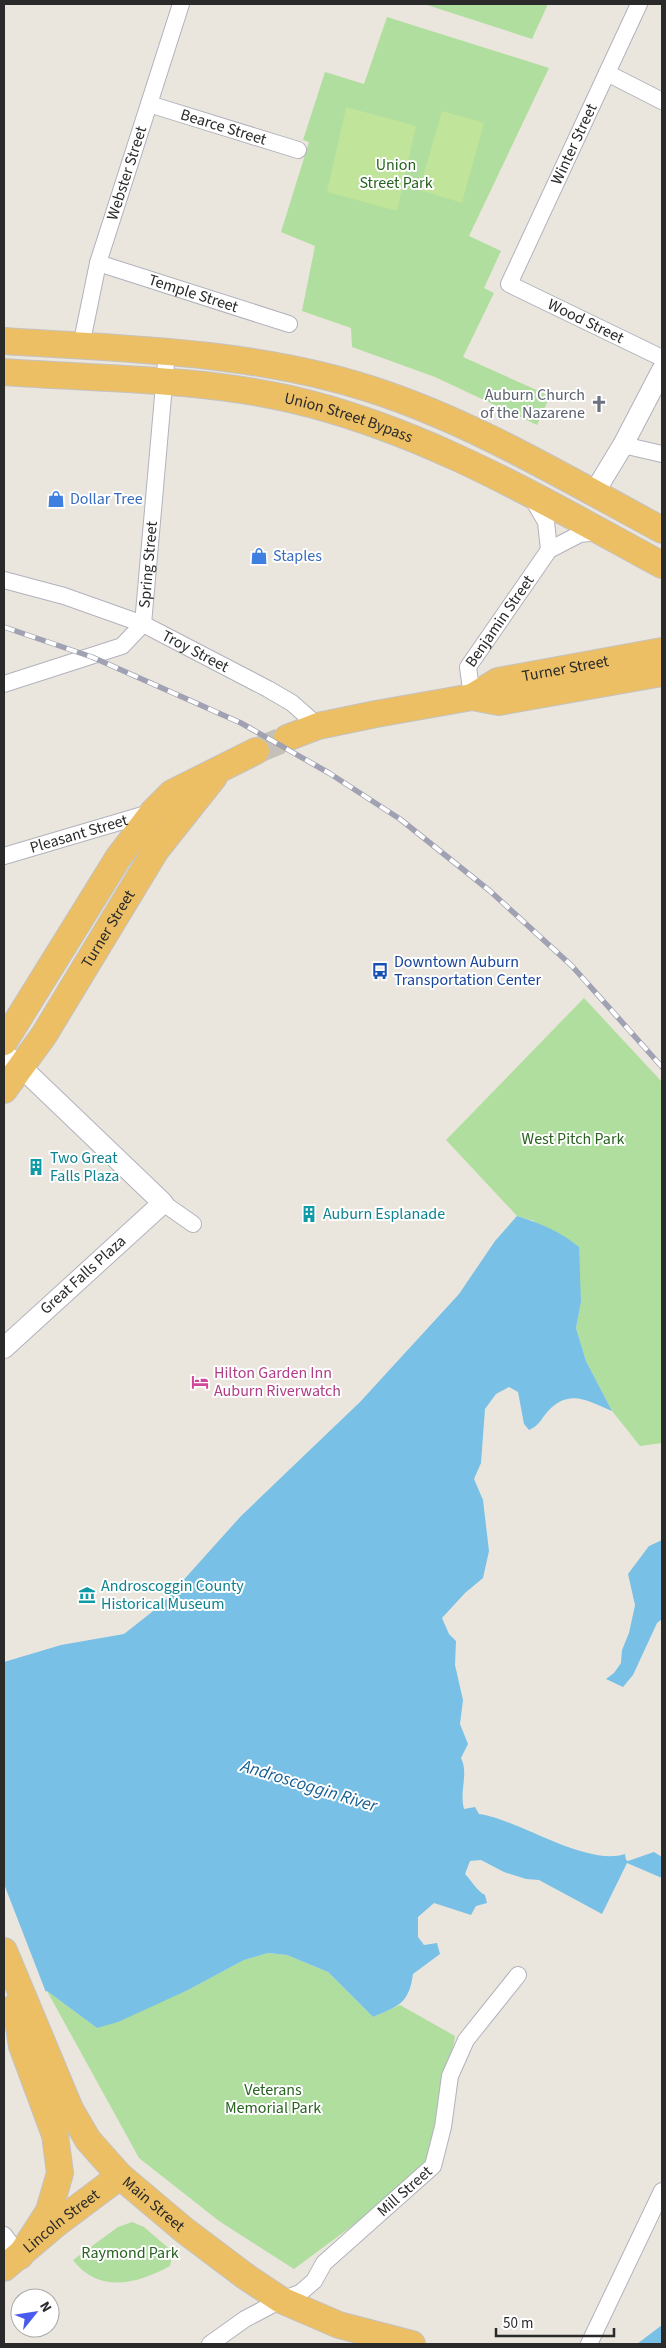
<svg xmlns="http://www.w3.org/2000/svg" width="666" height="2348" font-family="'Source Sans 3',sans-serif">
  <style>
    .green { fill: #afde9e }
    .pitch { fill: #bfe49a }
    .water { fill: #78c0e6 }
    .pier { fill: #ebe6dd }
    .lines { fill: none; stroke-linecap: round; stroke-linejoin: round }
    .trunk-tunnel { stroke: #c4c0b9; stroke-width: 26; stroke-dasharray: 26 13; stroke-linecap: butt }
    .minor-casing { stroke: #b1b2bd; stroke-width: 18 }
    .tertiary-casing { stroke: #b1b2bd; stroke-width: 22 }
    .trunk-casing { stroke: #c3c3c3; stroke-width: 28 }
    .minor { stroke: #fff; stroke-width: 16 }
    .tertiary { stroke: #fff; stroke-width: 20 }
    .trunk { stroke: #ecbf64; stroke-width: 26 }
    .rail-casing { stroke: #a0a2b3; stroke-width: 5.5 }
    .rail { stroke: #fff; stroke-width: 4; stroke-dasharray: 11; stroke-linecap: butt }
    .labels { text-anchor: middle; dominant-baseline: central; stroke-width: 4; stroke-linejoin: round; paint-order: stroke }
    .street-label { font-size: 16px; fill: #2a2a2a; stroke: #fff }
    .park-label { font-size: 16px; fill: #28621f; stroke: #fff }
    .worship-label { font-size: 16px; fill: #5b616d; stroke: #fff; text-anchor: end }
    .shop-label { font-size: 16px; fill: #366cbe; stroke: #fff; text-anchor: start }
    .transit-label { font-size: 16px; fill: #164399; stroke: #fff; text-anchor: start }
    .culture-label { font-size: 16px; fill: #0d838f; stroke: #fff; text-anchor: start }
    .hotel-label { font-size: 16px; fill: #b23c85; stroke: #fff; text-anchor: start }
    .water-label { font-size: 18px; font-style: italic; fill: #175e92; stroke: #fff }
  </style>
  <rect width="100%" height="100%" fill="#ebe6dd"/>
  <g class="green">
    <polygon points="424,4 548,4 532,39"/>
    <polygon points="387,17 549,68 469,236 501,251 484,288 494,293 463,357 550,396 537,425 435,377 352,347 351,328 302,311 315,246 281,232 309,142 303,140 325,72 364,84"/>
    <polygon points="584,998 662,1082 662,1443 640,1446 612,1411 586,1361 576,1328 581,1302 534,1221 517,1216 446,1140"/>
    <polygon points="268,1953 287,1955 328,1972 373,2017 400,2005 455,2036 433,2166 294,2269 219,2221 139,2158 47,1991 97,2028 188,1990 244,1960"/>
    <path d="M132,2222L144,2227L173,2252L170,2266C137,2284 99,2294 73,2260L118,2227Z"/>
  </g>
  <g class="pitch">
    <polygon points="346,107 416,126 397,211 327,192"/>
    <polygon points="442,111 484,123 462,203 419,190"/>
  </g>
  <g class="water">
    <path d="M517,1216C540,1223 561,1232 579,1247L581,1302L576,1328L586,1361L612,1411C588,1401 570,1388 548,1411C541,1419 539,1426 529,1430L524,1424L518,1392L509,1387L496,1394L485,1409L481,1463L474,1479L483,1500L489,1551L483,1578L465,1593L442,1618L449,1634L456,1641L455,1665L463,1700L460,1724L468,1744L461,1758C469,1774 459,1790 464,1809L475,1807L479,1814C518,1819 586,1867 625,1854L626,1860L628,1861L654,1852L662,1857V1878L627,1863L602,1914L539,1880L526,1879L504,1872L481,1860L470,1861L465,1874C472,1881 477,1891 485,1895L487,1903L476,1906L471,1915L434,1903L418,1917V1937L424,1945L437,1943L440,1954L413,1974C409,2004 398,2006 373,2017L328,1972L287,1955L268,1953L244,1960L188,1990L118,2022L97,2028L47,1991L4,2016V1662L61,1645L124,1634L162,1604L241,1516L360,1402L459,1294L495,1241Z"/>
    <polygon points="662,1540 662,1619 657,1623 633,1675 623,1687 606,1679 614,1673 621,1663 622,1650 629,1633 635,1605 628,1574 649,1546"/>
    <polygon points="662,2325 662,2344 637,2344"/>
  </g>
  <polygon class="pier" points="4,1884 47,1995 4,2019"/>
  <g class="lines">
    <polyline class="trunk-tunnel" points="256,751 287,738"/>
    <g class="minor-casing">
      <g id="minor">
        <path id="s1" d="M639,4L509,284L662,358"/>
        <polyline points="607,73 662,101"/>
        <path id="s2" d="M149,104L298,150"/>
        <path id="s3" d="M98,263L289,324"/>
        <path id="s4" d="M81,346L98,263L181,4"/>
        <polyline points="623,445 662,454"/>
        <polyline points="531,496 546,522 549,550"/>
        <path id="s5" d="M4,580L64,596L143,624L268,689L292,703L318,726"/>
        <path id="s6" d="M4,684L122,646L143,624L167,351"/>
        <path id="s7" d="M472,697L468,667L549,550L580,534L599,532"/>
        <path id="s8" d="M4,856L153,812"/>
        <polyline points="163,1203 193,1224"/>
        <polyline points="4,2235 20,2256"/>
        <path id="s9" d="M210,2344L245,2319L281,2300L300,2293L314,2281L324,2263L433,2166L443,2127L450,2076L466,2040L518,1975"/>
        <polyline points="589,2344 662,2191"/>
      </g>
    </g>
    <g class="tertiary-casing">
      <g id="tertiary">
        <polyline points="594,493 623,445 662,370"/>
        <polyline points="4,1054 21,1067 163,1203 4,1348"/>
      </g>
    </g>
    <g class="trunk-casing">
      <g id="trunk">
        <path d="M4,341C126,349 252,351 370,389C473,422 567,479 662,530"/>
        <path id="s10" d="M4,372C99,379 197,378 290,399C425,430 542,500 662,565"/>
        <path id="s11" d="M472,697L498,681L662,651"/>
        <polyline points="287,738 318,726 376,714 472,697 499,702 662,673"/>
        <polyline points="4,1042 118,858 153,812 172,793 256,751"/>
        <path id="s12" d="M4,1090L44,1035L156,850L214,777"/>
        <path id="s13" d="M4,1951L70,2109L88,2140L120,2176L184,2230L245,2276L281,2300L339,2325L412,2344"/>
        <polyline points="16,2006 22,2046 55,2135 60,2173 49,2211 20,2256"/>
        <path id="s14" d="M4,2268L56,2224L120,2176"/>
      </g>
    </g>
    <use href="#minor" class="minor"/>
    <use href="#tertiary" class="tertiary"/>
    <use href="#trunk" class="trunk"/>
    <g class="rail-casing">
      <polyline id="rail" points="4,627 92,657 241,723 329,773 400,819 490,891 572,966 662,1067"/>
    </g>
    <use href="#rail" class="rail"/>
  </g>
  <defs>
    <g id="church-bare" transform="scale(1.35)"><path d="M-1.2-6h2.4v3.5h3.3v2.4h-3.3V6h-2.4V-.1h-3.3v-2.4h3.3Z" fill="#6b7280" stroke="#fff" stroke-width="2.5" paint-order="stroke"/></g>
    <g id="shop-bare" transform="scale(1.35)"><path d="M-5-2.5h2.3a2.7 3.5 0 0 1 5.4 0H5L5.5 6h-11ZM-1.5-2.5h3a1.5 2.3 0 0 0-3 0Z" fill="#3f7fe0" stroke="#fff" stroke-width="2.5" paint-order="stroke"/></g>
    <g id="bus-bare" transform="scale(1.35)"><path d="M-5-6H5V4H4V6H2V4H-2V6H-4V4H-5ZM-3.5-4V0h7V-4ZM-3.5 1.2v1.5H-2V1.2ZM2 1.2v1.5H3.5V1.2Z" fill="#1a4fb4" stroke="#fff" stroke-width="2.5" paint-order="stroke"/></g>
    <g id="building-bare" transform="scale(1.35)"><path d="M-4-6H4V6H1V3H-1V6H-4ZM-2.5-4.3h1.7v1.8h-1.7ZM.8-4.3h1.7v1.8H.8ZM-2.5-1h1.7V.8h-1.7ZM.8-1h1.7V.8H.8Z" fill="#0f9aa8" stroke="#fff" stroke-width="2.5" paint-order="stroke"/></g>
    <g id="hotel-bare" transform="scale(1.35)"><path d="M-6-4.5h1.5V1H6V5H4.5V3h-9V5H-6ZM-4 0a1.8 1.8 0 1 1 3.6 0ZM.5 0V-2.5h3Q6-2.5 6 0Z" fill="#d1479c" stroke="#fff" stroke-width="2.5" paint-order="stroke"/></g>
    <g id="museum-bare" transform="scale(1.35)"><path d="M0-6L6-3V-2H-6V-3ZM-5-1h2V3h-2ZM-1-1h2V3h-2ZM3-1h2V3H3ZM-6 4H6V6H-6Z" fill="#0f9aa8" stroke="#fff" stroke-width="2.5" paint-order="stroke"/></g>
  </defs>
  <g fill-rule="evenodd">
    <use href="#church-bare" x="599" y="404"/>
    <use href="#shop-bare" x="56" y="499"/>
    <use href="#shop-bare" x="259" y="556"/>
    <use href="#bus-bare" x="380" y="971"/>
    <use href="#building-bare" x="36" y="1167"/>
    <use href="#building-bare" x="309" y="1214"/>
    <use href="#hotel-bare" x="200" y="1382"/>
    <use href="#museum-bare" x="87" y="1595"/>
  </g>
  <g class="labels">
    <g class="street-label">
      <text stroke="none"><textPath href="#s2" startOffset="78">Bearce Street</textPath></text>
      <text transform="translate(574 144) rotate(-65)">Winter Street</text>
      <text stroke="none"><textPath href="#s4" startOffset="179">Webster Street</textPath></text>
      <text stroke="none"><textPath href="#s3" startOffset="100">Temple Street</textPath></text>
      <text stroke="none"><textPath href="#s1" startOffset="394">Wood Street</textPath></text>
      <text stroke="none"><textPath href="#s10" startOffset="349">Union Street Bypass</textPath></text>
      <text stroke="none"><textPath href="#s6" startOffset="214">Spring Street</textPath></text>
      <text stroke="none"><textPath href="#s7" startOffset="86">Benjamin Street</textPath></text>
      <text stroke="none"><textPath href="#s5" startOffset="205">Troy Street</textPath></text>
      <text stroke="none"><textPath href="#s11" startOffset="99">Turner Street</textPath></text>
      <text stroke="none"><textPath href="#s8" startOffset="78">Pleasant Street</textPath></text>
      <text stroke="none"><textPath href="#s12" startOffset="192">Turner Street</textPath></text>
      <text transform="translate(83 1275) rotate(-42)">Great Falls Plaza</text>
      <text stroke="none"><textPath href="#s9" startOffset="251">Mill Street</textPath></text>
      <text stroke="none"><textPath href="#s13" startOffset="299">Main Street</textPath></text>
      <text stroke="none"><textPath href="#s14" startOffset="74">Lincoln Street</textPath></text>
    </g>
    <g class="park-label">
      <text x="396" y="165">Union<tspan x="396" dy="18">Street Park</tspan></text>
      <text x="573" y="1139">West Pitch Park</text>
      <text x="273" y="2090">Veterans<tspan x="273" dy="18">Memorial Park</tspan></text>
      <text x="130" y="2253">Raymond Park</text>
    </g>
    <g class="worship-label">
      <text x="585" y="395">Auburn Church<tspan x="585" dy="18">of the Nazarene</tspan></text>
    </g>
    <g class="shop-label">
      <text x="70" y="499">Dollar Tree</text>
      <text x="273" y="556">Staples</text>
    </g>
    <g class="transit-label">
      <text x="394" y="962">Downtown Auburn<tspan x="394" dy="18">Transportation Center</tspan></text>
    </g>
    <g class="culture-label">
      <text x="50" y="1158">Two Great<tspan x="50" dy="18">Falls Plaza</tspan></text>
      <text x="323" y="1214">Auburn Esplanade</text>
      <text x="101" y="1586">Androscoggin County<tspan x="101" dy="18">Historical Museum</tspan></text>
    </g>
    <g class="hotel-label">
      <text x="214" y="1373">Hilton Garden Inn<tspan x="214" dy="18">Auburn Riverwatch</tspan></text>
    </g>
    <g class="water-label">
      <text transform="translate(309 1786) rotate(17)">Androscoggin River</text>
    </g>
  </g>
  <rect width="666" height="2348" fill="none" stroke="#2a2a2a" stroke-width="10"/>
  <g transform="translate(35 2313) rotate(60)"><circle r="24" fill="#ffffff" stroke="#aaaaaa"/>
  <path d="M0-4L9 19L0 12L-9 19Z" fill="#495bed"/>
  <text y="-8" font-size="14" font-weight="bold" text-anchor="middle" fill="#2a2a2a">N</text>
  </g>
  <path d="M496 2328v8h118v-8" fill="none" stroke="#2a2a2a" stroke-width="2.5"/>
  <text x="503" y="2328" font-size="15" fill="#2a2a2a" stroke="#ffffff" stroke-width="4" paint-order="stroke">50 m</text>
</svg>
